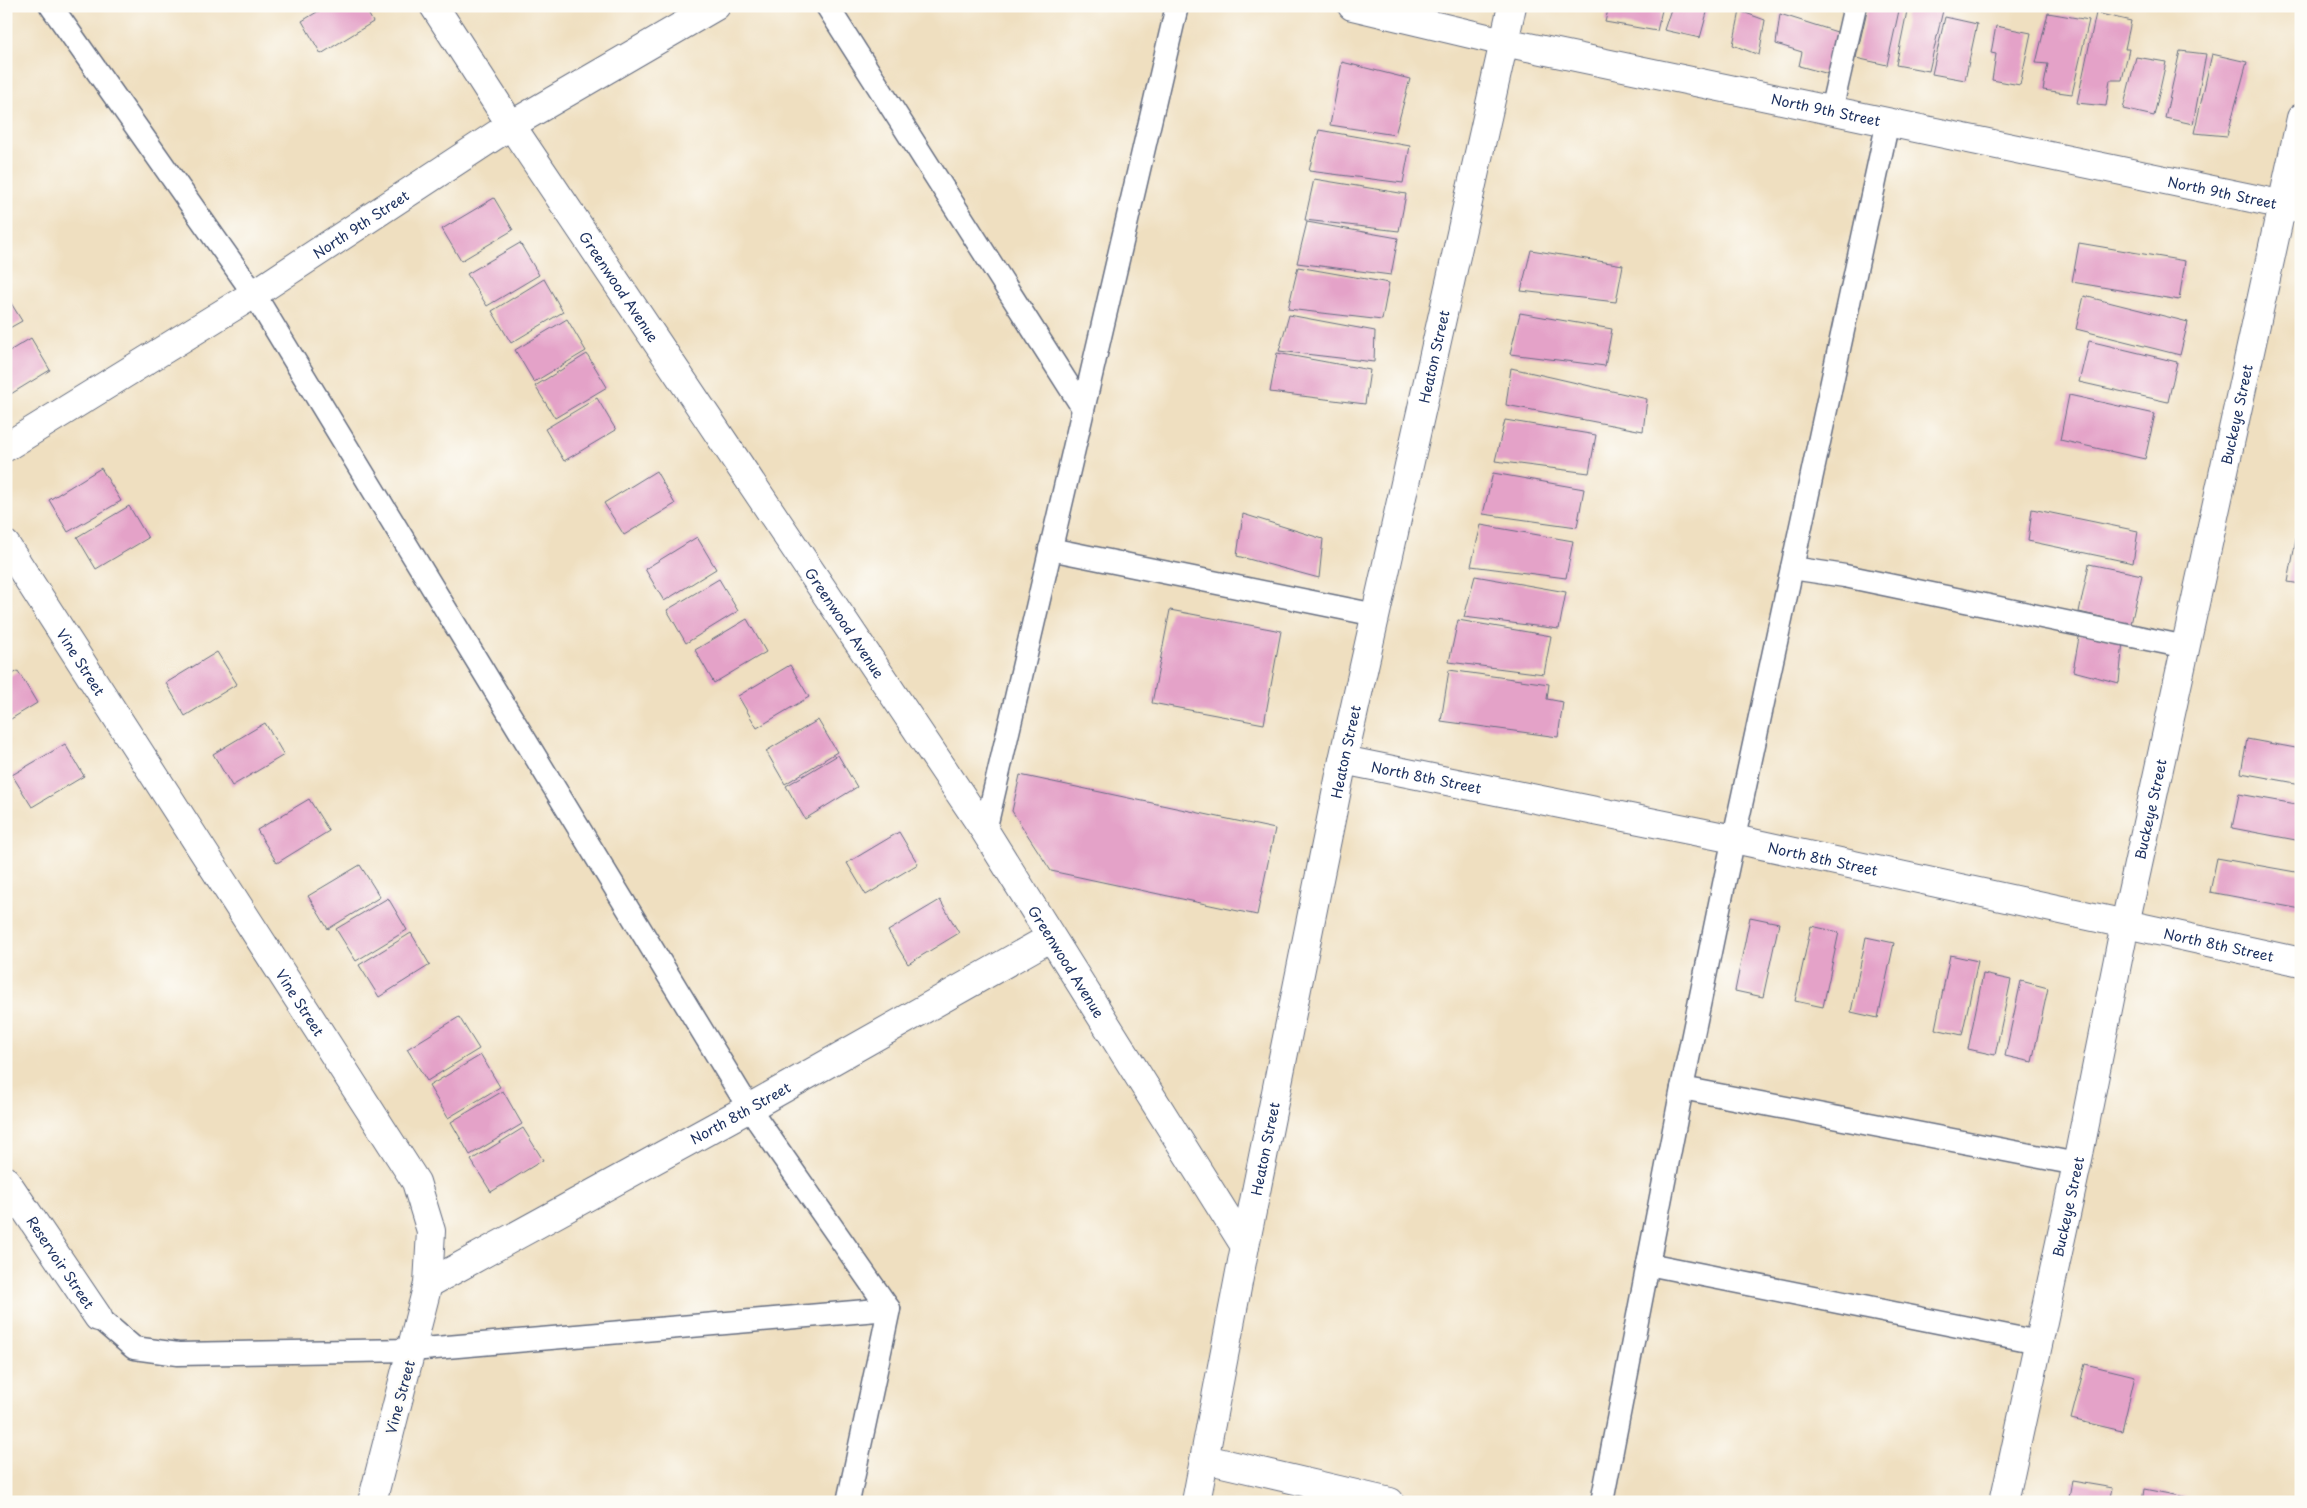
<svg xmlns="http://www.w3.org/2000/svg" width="2307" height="1508" font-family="'Playpen Sans',sans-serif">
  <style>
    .building { fill: #e4a2c8 }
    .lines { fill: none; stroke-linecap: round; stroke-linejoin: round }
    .service-casing { stroke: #656d80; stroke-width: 25 }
    .minor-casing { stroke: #656d80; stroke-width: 30 }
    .tertiary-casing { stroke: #656d80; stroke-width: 30 }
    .service { stroke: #fff; stroke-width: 22 }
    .minor { stroke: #fff; stroke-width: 28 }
    .tertiary { stroke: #fff; stroke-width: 28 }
    .labels { text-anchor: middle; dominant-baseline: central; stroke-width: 5; stroke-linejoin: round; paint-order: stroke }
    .street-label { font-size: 14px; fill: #1b2f5e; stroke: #fdfcf7 }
  </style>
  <rect width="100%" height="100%" fill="#fdfcf7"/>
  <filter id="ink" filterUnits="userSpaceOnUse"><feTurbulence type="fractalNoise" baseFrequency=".02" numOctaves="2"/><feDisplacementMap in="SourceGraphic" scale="10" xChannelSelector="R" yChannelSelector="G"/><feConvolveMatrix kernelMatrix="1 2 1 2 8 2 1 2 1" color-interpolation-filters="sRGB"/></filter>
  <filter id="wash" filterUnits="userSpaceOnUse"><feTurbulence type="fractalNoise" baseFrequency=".0096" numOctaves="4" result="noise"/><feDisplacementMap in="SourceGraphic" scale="20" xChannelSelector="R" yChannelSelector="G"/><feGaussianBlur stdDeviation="1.12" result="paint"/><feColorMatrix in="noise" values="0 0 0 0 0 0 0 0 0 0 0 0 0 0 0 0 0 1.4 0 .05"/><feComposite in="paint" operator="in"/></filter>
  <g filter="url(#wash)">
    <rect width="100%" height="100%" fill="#efdfc0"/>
    <g id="blocks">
      <g class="building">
        <polygon points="327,6 364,6 373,22 321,54 302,21"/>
        <polygon points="1609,6 1663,6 1657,31 1605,22"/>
        <polygon points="1672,6 1700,6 1708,9 1700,38 1664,30"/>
        <polygon points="1868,6 1900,6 1887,65 1856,58"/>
        <polygon points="1908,6 1944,6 1929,71 1896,65"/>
        <polygon points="1740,11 1765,20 1759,55 1733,45"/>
        <polygon points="2048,13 2089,20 2072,94 2043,90 2048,64 2036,63"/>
        <polygon points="2096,13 2131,21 2125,49 2129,49 2122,80 2110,80 2106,106 2077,103"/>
        <polygon points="1780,14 1837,32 1829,74 1799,66 1802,52 1776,44"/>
        <polygon points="1945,17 1977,24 1965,80 1932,74"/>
        <polygon points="1996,26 2031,33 2020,85 1992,80 1996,54 1991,53"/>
        <polygon points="2180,51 2206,54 2193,124 2165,118"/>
        <polygon points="2212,54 2247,62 2227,136 2194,133"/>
        <polygon points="2136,57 2166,62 2154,116 2123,109"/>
        <polygon points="1342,62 1410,79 1395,135 1330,125"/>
        <polygon points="1319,130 1410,146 1403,183 1309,171"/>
        <polygon points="1314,179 1406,194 1399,231 1305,220"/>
        <polygon points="494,198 513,230 461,261 442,229"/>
        <polygon points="1307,222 1398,238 1391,275 1297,263"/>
        <polygon points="520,243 539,275 487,306 467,274"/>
        <polygon points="2079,243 2185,261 2179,300 2072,282"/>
        <polygon points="1531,250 1623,265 1616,302 1521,291"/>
        <polygon points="1298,267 1389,283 1382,320 1288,309"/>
        <polygon points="544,279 563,312 511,343 492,311"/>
        <polygon points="6,295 22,321 6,330"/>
        <polygon points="2084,296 2188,322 2180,355 2076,329"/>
        <polygon points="1520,313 1612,329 1605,366 1510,354"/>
        <polygon points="1289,315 1375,331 1374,362 1279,351"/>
        <polygon points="567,319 586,351 534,382 515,350"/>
        <polygon points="31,338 50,370 6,397 6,353"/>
        <polygon points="2089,341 2177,362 2168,402 2079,382"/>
        <polygon points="1277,353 1370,370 1365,404 1270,392"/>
        <polygon points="587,354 607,387 555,418 535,386"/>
        <polygon points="1511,368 1647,399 1643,431 1506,405"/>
        <polygon points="2069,395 2155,414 2145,459 2060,440"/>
        <polygon points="597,398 616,430 564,461 545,429"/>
        <polygon points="1505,420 1596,435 1589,473 1495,461"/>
        <polygon points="101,468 121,501 68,532 49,500"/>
        <polygon points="656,471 675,504 624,535 604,503"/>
        <polygon points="1493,473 1584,489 1577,527 1483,514"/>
        <polygon points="129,506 148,538 96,569 77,537"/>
        <polygon points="2032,509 2138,531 2133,563 2028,541"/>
        <polygon points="1243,514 1323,539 1319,578 1237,556"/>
        <polygon points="1481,525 1573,541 1566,578 1471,566"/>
        <polygon points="2297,534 2301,535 2301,584 2288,582"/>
        <polygon points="697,537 716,569 664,601 645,569"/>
        <polygon points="2089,564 2142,575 2131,624 2079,612"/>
        <polygon points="1475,576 1566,592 1559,629 1464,617"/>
        <polygon points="719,579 738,611 686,643 667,610"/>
        <polygon points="1170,610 1281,631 1264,724 1152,703"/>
        <polygon points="747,619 766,652 714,683 695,650"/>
        <polygon points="1458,620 1551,636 1544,674 1449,662"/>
        <polygon points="2080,632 2123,641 2119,683 2073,671"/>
        <polygon points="217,652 237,684 185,716 166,683"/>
        <polygon points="790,665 809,697 757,728 738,696"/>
        <polygon points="1449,670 1549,684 1547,699 1563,702 1558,737 1441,721"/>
        <polygon points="18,671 37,703 6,722 6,678"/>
        <polygon points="818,720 837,752 785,784 766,751"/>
        <polygon points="265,723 284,755 232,786 213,754"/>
        <polygon points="2247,739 2301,749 2301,784 2241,773"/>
        <polygon points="65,744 84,776 32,807 12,775"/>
        <polygon points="838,755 857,787 805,819 786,786"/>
        <polygon points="1020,775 1275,829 1257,915 1051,871 1012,811"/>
        <polygon points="2239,794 2301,805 2301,841 2232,828"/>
        <polygon points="309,799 329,831 277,863 257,830"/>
        <polygon points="899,832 918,864 866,895 847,863"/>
        <polygon points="2217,858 2301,873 2301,909 2210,892"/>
        <polygon points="360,865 380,897 328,929 308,896"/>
        <polygon points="388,898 407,930 356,961 336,929"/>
        <polygon points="940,900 959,933 908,964 888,931"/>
        <polygon points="1750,917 1779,923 1763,997 1735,991"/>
        <polygon points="1811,926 1839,932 1823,1007 1795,1001"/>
        <polygon points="411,933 430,965 379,997 359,965"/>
        <polygon points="1866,937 1894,943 1878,1018 1851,1012"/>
        <polygon points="1950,955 1978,961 1962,1035 1935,1029"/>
        <polygon points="1983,974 2011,980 1995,1055 1968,1049"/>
        <polygon points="2021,981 2048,988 2032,1062 2005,1056"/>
        <polygon points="459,1017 479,1049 427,1081 407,1049"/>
        <polygon points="481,1055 500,1087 448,1118 429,1086"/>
        <polygon points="503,1091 522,1124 470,1155 451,1122"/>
        <polygon points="523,1128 543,1160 491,1192 471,1160"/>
        <polygon points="2085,1364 2135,1376 2122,1431 2071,1419"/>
        <polygon points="2072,1481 2113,1488 2110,1502 2068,1502"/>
        <polygon points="2144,1489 2185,1497 2184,1502 2142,1502"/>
      </g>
    </g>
  </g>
  <g filter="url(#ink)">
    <use href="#blocks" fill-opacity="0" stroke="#656d80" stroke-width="1"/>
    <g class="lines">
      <g class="service-casing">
        <g id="service">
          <polyline points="51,6 254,294 749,1108 889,1309 848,1502"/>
          <polyline points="827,6 1083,408"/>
          <polyline points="1831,111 1855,6"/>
          <polyline points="1050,549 1376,615"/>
          <polyline points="1792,568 1845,576 2186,647"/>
          <polyline points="985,831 1177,6"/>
          <polyline points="1682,1088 2077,1164"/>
          <polyline points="1648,1264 2038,1342"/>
          <polyline points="98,1317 134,1348 178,1354 412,1350 889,1309"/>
          <polyline points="1602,1502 1682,1088 1724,884 1888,121"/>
        </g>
      </g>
      <g class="minor-casing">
        <g id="minor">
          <path id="s1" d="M1352,6L1504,42L2299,208"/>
          <path id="s2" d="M6,447L254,294L511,125L716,6"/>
          <path id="s3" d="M6,545L416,1182L431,1231L428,1284L372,1502"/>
          <path id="s4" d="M1343,760L1734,839L2301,962"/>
          <path id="s5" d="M6,1181L98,1317"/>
          <path id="s6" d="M428,1284L749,1108L1050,938"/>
          <polyline points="1205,1459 1390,1502"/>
          <path id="s7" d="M2004,1502L2077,1164L2125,924L2301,118"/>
        </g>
      </g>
      <g class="tertiary-casing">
        <g id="tertiary">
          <path id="s8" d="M434,6L511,125L985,831L1245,1246"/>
          <path id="s9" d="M1196,1502L1245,1246L1343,760L1512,6"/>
        </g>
      </g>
      <use href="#service" class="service"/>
      <use href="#minor" class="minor"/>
      <use href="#tertiary" class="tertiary"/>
    </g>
  </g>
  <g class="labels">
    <g class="street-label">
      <text stroke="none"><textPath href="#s1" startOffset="485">North 9th Street</textPath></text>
      <text stroke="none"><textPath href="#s1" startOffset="890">North 9th Street</textPath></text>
      <text stroke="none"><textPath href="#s2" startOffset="419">North 9th Street</textPath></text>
      <text stroke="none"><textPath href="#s8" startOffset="336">Greenwood Avenue</textPath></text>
      <text stroke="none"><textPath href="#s9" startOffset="1170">Heaton Street</textPath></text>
      <text stroke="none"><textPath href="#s7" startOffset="1112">Buckeye Street</textPath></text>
      <text stroke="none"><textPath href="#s8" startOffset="741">Greenwood Avenue</textPath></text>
      <text stroke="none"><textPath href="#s3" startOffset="139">Vine Street</textPath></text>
      <text stroke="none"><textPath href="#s9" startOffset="765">Heaton Street</textPath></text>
      <text stroke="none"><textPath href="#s4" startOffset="85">North 8th Street</textPath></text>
      <text stroke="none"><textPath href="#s7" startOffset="708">Buckeye Street</textPath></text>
      <text stroke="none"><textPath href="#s4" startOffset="490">North 8th Street</textPath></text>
      <text stroke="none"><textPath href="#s4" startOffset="895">North 8th Street</textPath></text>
      <text stroke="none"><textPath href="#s8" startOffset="1146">Greenwood Avenue</textPath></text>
      <text stroke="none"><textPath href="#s3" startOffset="544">Vine Street</textPath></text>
      <text stroke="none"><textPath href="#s6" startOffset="356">North 8th Street</textPath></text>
      <text stroke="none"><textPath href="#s9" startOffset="360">Heaton Street</textPath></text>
      <text stroke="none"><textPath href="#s7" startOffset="302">Buckeye Street</textPath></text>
      <text stroke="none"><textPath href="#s5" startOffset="98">Reservoir Street</textPath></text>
      <text transform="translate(400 1397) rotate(-75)">Vine Street</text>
    </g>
  </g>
  <rect width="2307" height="1508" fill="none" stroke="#fdfcf7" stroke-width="25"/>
</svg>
